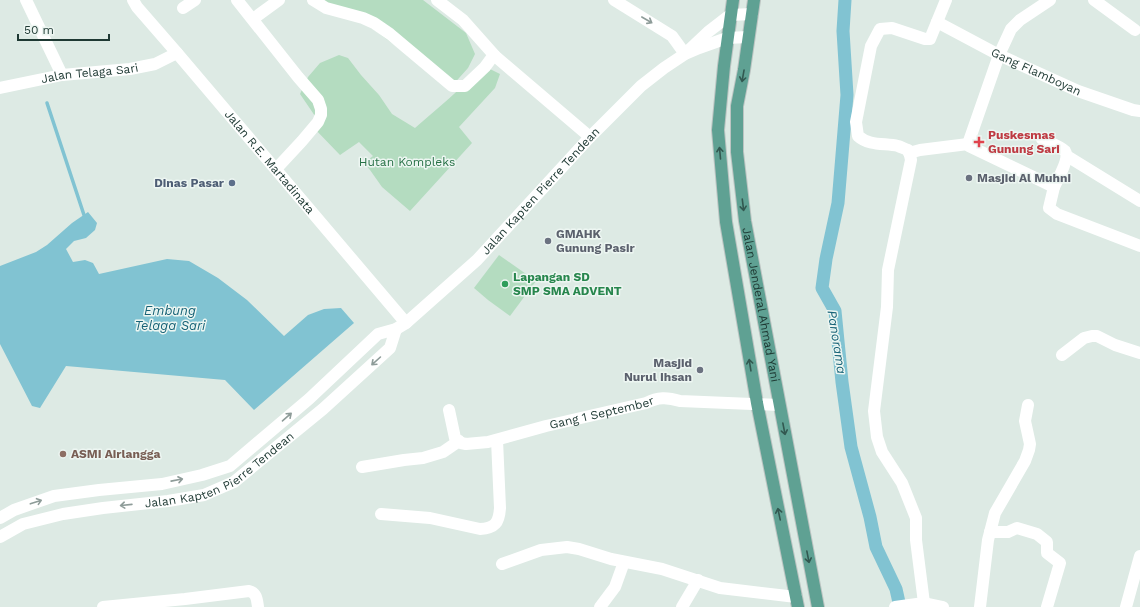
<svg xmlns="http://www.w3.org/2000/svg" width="1140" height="607" font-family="'Work Sans',sans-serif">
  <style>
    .green { fill: #b4dcc0 }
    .water { fill: #81c3d2 }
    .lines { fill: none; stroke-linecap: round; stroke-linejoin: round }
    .stream { stroke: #81c3d2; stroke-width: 3.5 }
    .canal { stroke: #81c3d2; stroke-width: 13 }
    .major-casing { stroke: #bcc4c2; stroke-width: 14 }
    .minor { stroke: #fff; stroke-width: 12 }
    .major { stroke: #5fa193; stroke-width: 12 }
    .oneway { stroke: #8e9c99 }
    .oneway2 { stroke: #325850 }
    .health-dot { fill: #e0444e; stroke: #edf6f2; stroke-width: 1.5 }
    .worship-dot { fill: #6b7280; stroke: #edf6f2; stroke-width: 1.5 }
    .service-dot { fill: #5c6f8a; stroke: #edf6f2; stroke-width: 1.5 }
    .leisure-dot { fill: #2e9e5b; stroke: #edf6f2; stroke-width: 1.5 }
    .education-dot { fill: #8d6e63; stroke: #edf6f2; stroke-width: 1.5 }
    .labels { text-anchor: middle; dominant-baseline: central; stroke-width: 3; stroke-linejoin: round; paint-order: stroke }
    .street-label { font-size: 12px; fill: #1e3933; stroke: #edf6f2 }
    .health-label { font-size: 12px; font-weight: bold; fill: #be3a42; stroke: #edf6f2; text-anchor: start }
    .park-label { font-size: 12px; fill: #277146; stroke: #edf6f2 }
    .worship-label { font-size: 12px; font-weight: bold; fill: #5b616d; stroke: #edf6f2; text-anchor: start }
    .service-label { font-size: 12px; font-weight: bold; fill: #4e5e75; stroke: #edf6f2; text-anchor: end }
    .leisure-label { font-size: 12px; font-weight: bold; fill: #27864d; stroke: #edf6f2; text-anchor: start }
    .education-label { font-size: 12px; font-weight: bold; fill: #785e54; stroke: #edf6f2; text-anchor: start }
    .water-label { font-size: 13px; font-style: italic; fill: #176377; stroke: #edf6f2 }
  </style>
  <rect width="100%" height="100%" fill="#ddeae4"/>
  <g class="green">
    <polygon points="311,0 423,0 466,33 475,54 468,68 451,87 377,32 353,16"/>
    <path d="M339,55L348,58L361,75L379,95L392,114L415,128C438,108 462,89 482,65L500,74L495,88L459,127L472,143L410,211L382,187L370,170L364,163L373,156L359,142L340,155L313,127L315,116L300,94L308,77L320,63Z"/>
    <polygon points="499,255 536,281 510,316 488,300 474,288"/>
  </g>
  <polygon class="water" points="88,212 97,223 95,230 86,238 74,241 66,249 73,262 85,260 93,263 99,274 167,259 189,261 218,278 247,300 284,336 308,315 324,309 341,308 354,323 254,410 225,380 66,366 40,408 32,406 0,344 0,266 36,252 47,245 72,223"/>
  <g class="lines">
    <polyline class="stream" points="47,103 84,215"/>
    <polyline class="canal" points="845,0 843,31 847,95 838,203 826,259 822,288 835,311 842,382 851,447 870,517 876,547 896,589 900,607"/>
    <g class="major-casing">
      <g id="major">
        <polyline points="733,0 724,66 718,130 726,222 757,403 798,607"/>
        <path id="s7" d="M754,0L744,70L737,106V152L745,221L818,607"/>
      </g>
    </g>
    <g class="minor">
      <polyline points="26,0 62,75"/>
      <path id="s1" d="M133,0L137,7L177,53L406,323"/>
      <polyline points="237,0 298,77 318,100 321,109 321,115 318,122 302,141 276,169"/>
      <polyline points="313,0 326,8 363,18 374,23 390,34 452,86 465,86 485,67 493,56 495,56"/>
      <polyline points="437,0 463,20 495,56 590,137"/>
      <polyline points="614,0 672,36 685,54"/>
      <polyline points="1050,0 1020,20 1011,29 999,55 968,144 969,146 1054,187 1049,208 1057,214 1140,246"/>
      <polyline points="1094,0 1135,30"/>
      <polyline points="183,8 195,0"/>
      <polyline points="253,19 279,0"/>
      <path id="s2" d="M937,22L999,55L1078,91L1133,110L1140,111"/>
      <polyline points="690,49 708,32 730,15 752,14"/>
      <path id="s3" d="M0,88L62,75L130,69L155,64L177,53"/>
      <path d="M1042,139C1048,142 1060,146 1065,151C1070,158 1058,179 1054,187"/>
      <polyline points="909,153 920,150 968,144"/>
      <polyline points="1067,156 1140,201"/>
      <polyline points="1062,355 1084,338 1092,336 1097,336 1115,345 1140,353"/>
      <path id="s4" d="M449,410L455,438L461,443L466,444L488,442L546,426L646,403C658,397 667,397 680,401L779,405"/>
      <polyline points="362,467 404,460 423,458 443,452 459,441"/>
      <path d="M381,514L430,518L480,529C495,528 499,523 500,508L497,440"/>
      <path id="s5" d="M0,518L14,510L54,496L99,490L162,484L202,475L230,466L309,399L378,334L396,329L406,323L477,260L590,137L641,86L664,68L685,54L699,48L727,38L748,37"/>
      <polyline points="990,532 1008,532 1017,528 1037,534 1047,542 1047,553 1060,563 1047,607"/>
      <path id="s6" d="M0,537L23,524L63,514L103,508L168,501L204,495L234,482L323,409L390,348L396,329"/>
      <polyline points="502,564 541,550 567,547 579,549 611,559 662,569 720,588 796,597"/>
      <path d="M924,603L916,540V518L902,483L882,452L877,437L874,411L887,307L888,270L911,160L910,155L908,150C905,149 901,147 898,146C885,143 869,146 858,136L856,122L871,46L880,29L892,28L925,39H930L946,0"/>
      <path d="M103,607L185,599L249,591C257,593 257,600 258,607"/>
      <polyline points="600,607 615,587 624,562"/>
      <polyline points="682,607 698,580"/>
      <polyline points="895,607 924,603 943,607"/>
      <polyline points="980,607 988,540 995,513 1025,461 1029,450 1030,444 1025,421 1028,405"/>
      <polyline points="1126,607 1140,556"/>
    </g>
    <use href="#major" class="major"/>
  </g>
  <defs><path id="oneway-shaft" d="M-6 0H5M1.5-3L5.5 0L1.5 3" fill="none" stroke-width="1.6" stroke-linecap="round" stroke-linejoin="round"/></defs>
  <g class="oneway">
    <use href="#oneway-shaft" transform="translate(647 20) rotate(30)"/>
    <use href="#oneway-shaft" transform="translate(376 361) rotate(138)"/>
    <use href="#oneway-shaft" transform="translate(287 417) rotate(-41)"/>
    <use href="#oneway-shaft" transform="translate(177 480) rotate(-11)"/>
    <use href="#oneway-shaft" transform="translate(36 502) rotate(-18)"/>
    <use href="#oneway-shaft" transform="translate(126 505) rotate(174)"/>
  </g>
  <g class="oneway2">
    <use href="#oneway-shaft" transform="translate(743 76) rotate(100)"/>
    <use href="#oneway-shaft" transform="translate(720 153) rotate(-95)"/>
    <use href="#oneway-shaft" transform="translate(743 205) rotate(83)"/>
    <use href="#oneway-shaft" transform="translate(750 365) rotate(-99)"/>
    <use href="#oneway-shaft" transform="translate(784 429) rotate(79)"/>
    <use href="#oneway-shaft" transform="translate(779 514) rotate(-102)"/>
    <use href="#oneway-shaft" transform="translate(808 557) rotate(79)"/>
  </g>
  <path class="health-dot" d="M977 136h4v4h4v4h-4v4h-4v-4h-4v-4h4z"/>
  <g class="worship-dot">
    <circle cx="969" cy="178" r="4"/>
    <circle cx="548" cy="241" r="4"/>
    <circle cx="700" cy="370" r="4"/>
  </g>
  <circle class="service-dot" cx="232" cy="183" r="4"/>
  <circle class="leisure-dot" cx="505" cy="284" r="4"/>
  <circle class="education-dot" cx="63" cy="454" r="4"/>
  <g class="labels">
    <g class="street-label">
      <text stroke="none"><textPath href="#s2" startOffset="111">Gang Flamboyan</textPath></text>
      <text stroke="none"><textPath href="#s3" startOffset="91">Jalan Telaga Sari</textPath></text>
      <text stroke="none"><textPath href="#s1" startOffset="212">Jalan R.E. Martadinata</textPath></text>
      <text stroke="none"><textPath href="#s5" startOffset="655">Jalan Kapten Pierre Tendean</textPath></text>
      <text stroke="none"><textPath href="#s7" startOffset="308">Jalan Jenderal Ahmad Yani</textPath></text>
      <text stroke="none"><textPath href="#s4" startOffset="181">Gang 1 September</textPath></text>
      <text stroke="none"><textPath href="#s6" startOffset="234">Jalan Kapten Pierre Tendean</textPath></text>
    </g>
    <g class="health-label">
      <text x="988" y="135">Puskesmas<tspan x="988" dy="14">Gunung Sari</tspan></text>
    </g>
    <g class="park-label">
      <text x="407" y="162">Hutan Kompleks</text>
    </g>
    <g class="worship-label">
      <text x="977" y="178">Masjid Al Muhni</text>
      <text x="556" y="234">GMAHK<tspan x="556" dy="14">Gunung Pasir</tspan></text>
      <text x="692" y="363" text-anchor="end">Masjid<tspan x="692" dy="14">Nurul Ihsan</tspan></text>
    </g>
    <g class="service-label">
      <text x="224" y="183">Dinas Pasar</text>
    </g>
    <g class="leisure-label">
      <text x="513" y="277">Lapangan SD<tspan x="513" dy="14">SMP SMA ADVENT</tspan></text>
    </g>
    <g class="education-label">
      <text x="71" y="454">ASMI Airlangga</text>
    </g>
    <g class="water-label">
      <text x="170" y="310">Embung<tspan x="170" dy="15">Telaga Sari</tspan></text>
      <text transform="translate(837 342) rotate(81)">Panorama</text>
    </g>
  </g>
  <path d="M18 34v6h91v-6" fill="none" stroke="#1e3933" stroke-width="2"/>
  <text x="24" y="34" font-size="12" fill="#1e3933" stroke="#edf6f2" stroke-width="3" paint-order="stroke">50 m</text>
</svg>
